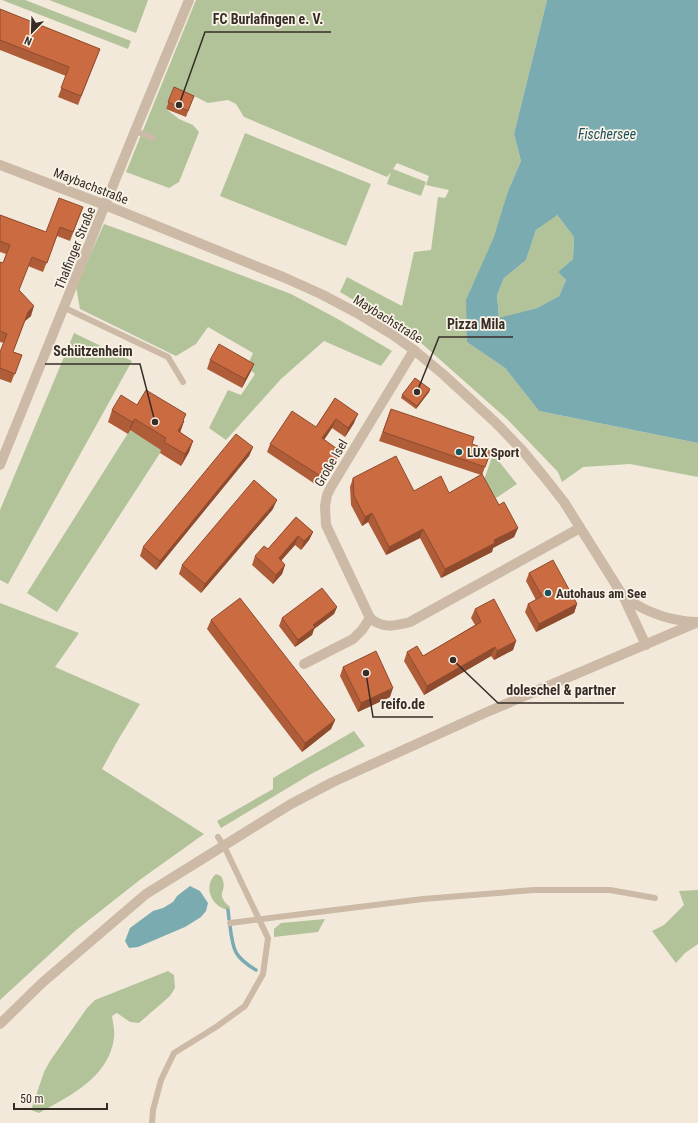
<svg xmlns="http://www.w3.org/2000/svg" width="698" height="1123" font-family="'Roboto Condensed',sans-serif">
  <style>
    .green { fill: #b2c39a }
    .water { fill: #79abb1; fill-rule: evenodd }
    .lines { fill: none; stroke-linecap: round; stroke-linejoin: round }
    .stream { stroke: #79abb1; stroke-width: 3.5 }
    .service { stroke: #ccbaa6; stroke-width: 6 }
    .minor { stroke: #ccbaa6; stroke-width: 10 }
    .tertiary { stroke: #ccbaa6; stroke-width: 10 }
    .wall { fill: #af5c38 }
    .shaded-wall { fill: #8e4b2e }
    .building { fill: #cb6b41; stroke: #8e4b2e }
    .poi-dot { fill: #1b525b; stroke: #faf3e7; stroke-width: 1.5 }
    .labels { text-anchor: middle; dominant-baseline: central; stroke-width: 3.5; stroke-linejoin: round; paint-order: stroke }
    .street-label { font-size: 13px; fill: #372d27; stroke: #faf3e7 }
    .poi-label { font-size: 13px; font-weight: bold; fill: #372d27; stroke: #faf3e7; text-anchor: start }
    .water-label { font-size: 14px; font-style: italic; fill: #1b525b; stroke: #faf3e7 }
    .leader { fill: none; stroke: #372d27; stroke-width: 1.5 }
    .callout-dot { fill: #372d27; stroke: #faf3e7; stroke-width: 1.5 }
    .callout-label { font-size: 14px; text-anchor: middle; font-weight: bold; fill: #372d27; stroke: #faf3e7; stroke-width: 3.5; stroke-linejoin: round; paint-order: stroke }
  </style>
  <rect width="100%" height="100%" fill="#f3e9db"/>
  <g class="green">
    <polygon points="2,0 25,0 131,41 128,49"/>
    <polygon points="49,0 148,0 136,33"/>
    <polygon points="196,0 547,0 514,134 521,161 508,191 467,342 505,368 539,411 698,443 698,477 630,464 583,467 562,482 558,472 507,419 411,334 340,292 347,277 402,306 414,252 431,250 438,197 445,198 449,190 426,185 429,176 397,163 393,169 426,182 421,196 387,184 391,172 387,177 244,117 236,104 228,100 208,103 196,97 172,93 166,109 179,119 193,125 199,132 179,182 169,188 126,172"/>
    <polygon points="245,133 371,184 346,246 220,196"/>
    <polygon points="556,214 574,237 573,259 558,272 566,280 559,296 537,308 499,319 497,295 504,278 526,260 536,230"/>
    <polygon points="104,224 151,241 291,294 336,318 392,351 381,366 324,341 281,379 226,440 209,428 228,390 241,395 255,374 247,367 253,353 208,327 196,344 176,356 80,309 76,286"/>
    <polygon points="74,333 132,361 8,584 0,580 0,510"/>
    <polygon points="130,430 162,450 57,612 27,593"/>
    <polygon points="493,454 517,484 496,498 484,480"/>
    <polygon points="0,603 79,633 55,667 140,704 118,740 102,769 204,834 141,879 75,931 0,1000"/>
    <polygon points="354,731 365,746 311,774 221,828 217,821 273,789 273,778"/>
    <path d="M216,874L221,876C228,889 219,891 223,899C224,902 228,905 230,907L229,910C212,908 202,886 216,874Z"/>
    <polygon points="698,890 698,944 685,953 676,963 652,931 664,925 684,905 679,891"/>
    <polygon points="325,919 318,932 274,937 274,929 281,923"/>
    <path d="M168,971L174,975L175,988L170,996L139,1023L130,1022L117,1013L112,1016C113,1023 115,1031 114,1038C109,1077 70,1096 39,1113L31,1110L44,1072L50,1061L87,1008L95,1000Z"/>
  </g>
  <g class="water">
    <path d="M547,0H698V443L539,411L505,368L467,342L466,300L494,237L508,191L521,161L514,134ZM557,215L574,237L573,259L558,272L566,280L559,296L537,308L499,318L497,295L504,278L526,260L536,230Z"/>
    <polygon points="190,886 200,891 208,903 206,911 201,917 185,927 138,947 129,948 125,941 130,928 153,911 163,908 173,902 177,896"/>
  </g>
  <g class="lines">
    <g class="stream">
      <polyline points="228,910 229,919"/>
      <path d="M230,926C233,950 234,957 256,970"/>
    </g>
    <g class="service">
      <polyline points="135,131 153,138"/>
      <polyline points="65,308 168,357 183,382"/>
      <polyline points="230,923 423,899 534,890 610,890 655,898"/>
      <polyline points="152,1123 153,1110 161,1080 174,1053 216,1027 245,1006 263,974 268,938 224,846 218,837"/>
    </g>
    <g class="minor">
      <path d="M414,350L331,487L327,495L325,506L326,525L370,618C383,629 395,626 410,622L580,528"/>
      <polyline points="0,465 105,205"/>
      <polyline points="304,664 353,639 362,630 370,618"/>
    </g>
    <g class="tertiary">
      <polyline points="0,165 105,205 283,277 321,294 357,313 393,335 414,350 444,375 496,423 522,450 546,479 564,502 623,596 646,645"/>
      <polyline points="105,205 135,131 189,0"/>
      <path d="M626,598C647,613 671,621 697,622"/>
      <polyline points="0,1024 42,983 146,894 291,804 333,782 487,712 698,622"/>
    </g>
  </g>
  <g class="wall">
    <polygon points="0,9 100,49 78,105 58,97 66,76 0,50"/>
    <polygon points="174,87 194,96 186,117 166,109"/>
    <polygon points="83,207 70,241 57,236 43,272 28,266 19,290 31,316 25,321 13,352 22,355 11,383 0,379 0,352 4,343 0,342 0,262 3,263 6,254 0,252 0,215 46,232"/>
    <polygon points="210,360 254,364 250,373 242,388 207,369"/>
    <polygon points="430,389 429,392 416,409 401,398 402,395"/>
    <polygon points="335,398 354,423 345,437 332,428 324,440 340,451 336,460 318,486 267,452 270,444 316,427"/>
    <polygon points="137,405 184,421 180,432 193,441 189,452 181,466 160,453 161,450 130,430 128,434 108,422 112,410"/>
    <polygon points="391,409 472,444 491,451 482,475 499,505 518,528 514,537 493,548 492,552 441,578 420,538 386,555 368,522 362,526 351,505 350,487 353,478 414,491 449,493 481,475 379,441"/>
    <polygon points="253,447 249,456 156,570 140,556 143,547"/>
    <polygon points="273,509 201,593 179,574 182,565"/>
    <polygon points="296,517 313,532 309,540 301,550 295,545 281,561 285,565 282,574 273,584 252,565 255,556 268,549"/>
    <polygon points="529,573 577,604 574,613 536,632 525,612 528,604 536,600 526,581"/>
    <polygon points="337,607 334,614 314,629 312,635 295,647 279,626 282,618"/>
    <polygon points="475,609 516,641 513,650 494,660 491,656 424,695 404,661 407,652 423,656 475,625 471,618"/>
    <polygon points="211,620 335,720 331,729 302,752 207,629"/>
    <polygon points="343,667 390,697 358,712 340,676"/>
  </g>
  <g class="shaded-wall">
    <polygon points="34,306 31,316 25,321 28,312"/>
    <polygon points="254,364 250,373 242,388 245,379"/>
    <polygon points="430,389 429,392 416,409 417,406"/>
    <polygon points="186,414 183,422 184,421 180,433 178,431 183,420"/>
    <polygon points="358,414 354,423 345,437 348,428"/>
    <polygon points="135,419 130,430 128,434 132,422"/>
    <polygon points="336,419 332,428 319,447 322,438"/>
    <polygon points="193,441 189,452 181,466 185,454"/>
    <polygon points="253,447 249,456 156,570 160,561"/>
    <polygon points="340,451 336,460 318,486 322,477"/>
    <polygon points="277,500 273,509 201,593 205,584"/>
    <polygon points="372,513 368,522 362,526 365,517"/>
    <polygon points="518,528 514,537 493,548 492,552 441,578 445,569 494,540"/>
    <polygon points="423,529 420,538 386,555 389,547"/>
    <polygon points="313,532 309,540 301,550 304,541"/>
    <polygon points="298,536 295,545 275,567 279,558"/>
    <polygon points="285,565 282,574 273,584 276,575"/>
    <polygon points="577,604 574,613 536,632 539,624"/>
    <polygon points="337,607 334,614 314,629 312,635 295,647 298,640 313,625"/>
    <polygon points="516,641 513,650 494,660 497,651"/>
    <polygon points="495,647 491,656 424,695 427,686"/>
    <polygon points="393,688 390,697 358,712 361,703"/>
    <polygon points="335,720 331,729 302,752 305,743"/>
  </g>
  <g class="building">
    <polygon points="0,9 100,49 81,96 61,88 69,67 0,40"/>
    <polygon points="174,87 194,96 188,111 168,102"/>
    <polygon points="59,198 83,207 73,232 60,227 47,263 32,257 19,290 34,306 28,312 13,352 22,355 15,374 0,368 0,352 7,334 0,331 0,262 3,263 10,245 0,241 0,215 46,232"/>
    <polygon points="219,344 254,364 245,379 210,360"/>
    <polygon points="415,378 430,389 417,406 402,395"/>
    <polygon points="146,390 186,414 183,420 184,421 178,431 193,441 185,454 164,442 166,438 135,419 132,422 112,410 121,395 137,405"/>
    <polygon points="335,398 358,414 348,428 336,419 322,438 340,451 322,477 270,444 292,411 316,427"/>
    <polygon points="391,409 474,437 472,444 491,451 485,467 383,432"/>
    <polygon points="236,434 253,447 160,561 143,547"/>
    <polygon points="396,456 414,491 441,476 449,493 482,474 499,505 504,502 518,528 494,540 495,543 445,569 423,529 389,547 372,513 365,517 354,496 353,478"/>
    <polygon points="254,480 277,500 205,584 182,565"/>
    <polygon points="296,517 313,532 304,541 298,536 279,558 285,565 276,575 255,556 264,546 268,549"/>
    <polygon points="553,560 577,604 539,624 528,604 542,596 529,573"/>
    <polygon points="322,588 337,607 313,625 315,627 298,640 282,618"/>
    <polygon points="240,598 335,720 305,743 211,620"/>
    <polygon points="494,599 516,641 497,651 495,647 427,686 407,652 417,646 423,656 481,622 475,609"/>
    <polygon points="376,651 393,688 361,703 343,667"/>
  </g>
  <g class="poi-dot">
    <circle cx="459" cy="452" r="4"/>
    <circle cx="548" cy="593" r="4"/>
  </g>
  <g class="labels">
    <g class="street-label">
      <text transform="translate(91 186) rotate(21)">Maybachstraße</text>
      <text transform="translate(75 248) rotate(-68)">Thalfinger Straße</text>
      <text transform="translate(388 319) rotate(32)">Maybachstraße</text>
      <text transform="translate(331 463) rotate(-60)">Große Isel</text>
    </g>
    <g class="poi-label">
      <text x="467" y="452">LUX Sport</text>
      <text x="556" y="593">Autohaus am See</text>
    </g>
    <g class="water-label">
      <text x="607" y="134">Fischersee</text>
    </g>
  </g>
  <path class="leader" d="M179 105L205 32H331M417 392L439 337H513M155 422L140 364H45M453 660L498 703H624M366 673L373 717H433"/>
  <g class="callout-dot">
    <circle cx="179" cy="105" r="4"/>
    <circle cx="417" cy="392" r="4"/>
    <circle cx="155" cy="422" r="4"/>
    <circle cx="453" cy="660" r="4"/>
    <circle cx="366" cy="673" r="4"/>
  </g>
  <g class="callout-label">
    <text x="268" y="24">FC Burlafingen e. V.</text>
    <text x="476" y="329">Pizza Mila</text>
    <text x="93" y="356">Schützenheim</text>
    <text x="561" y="695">doleschel &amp; partner</text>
    <text x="403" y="709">reifo.de</text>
  </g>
  <g transform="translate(32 32) rotate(203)" stroke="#faf3e7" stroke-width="3" paint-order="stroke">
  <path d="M0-3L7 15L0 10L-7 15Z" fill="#372d27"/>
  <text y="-6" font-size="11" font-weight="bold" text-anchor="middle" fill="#372d27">N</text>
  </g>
  <path d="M14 1103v6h93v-6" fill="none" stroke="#372d27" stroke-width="2"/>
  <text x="20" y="1103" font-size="12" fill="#372d27" stroke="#faf3e7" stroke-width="3" paint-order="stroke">50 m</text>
</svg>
